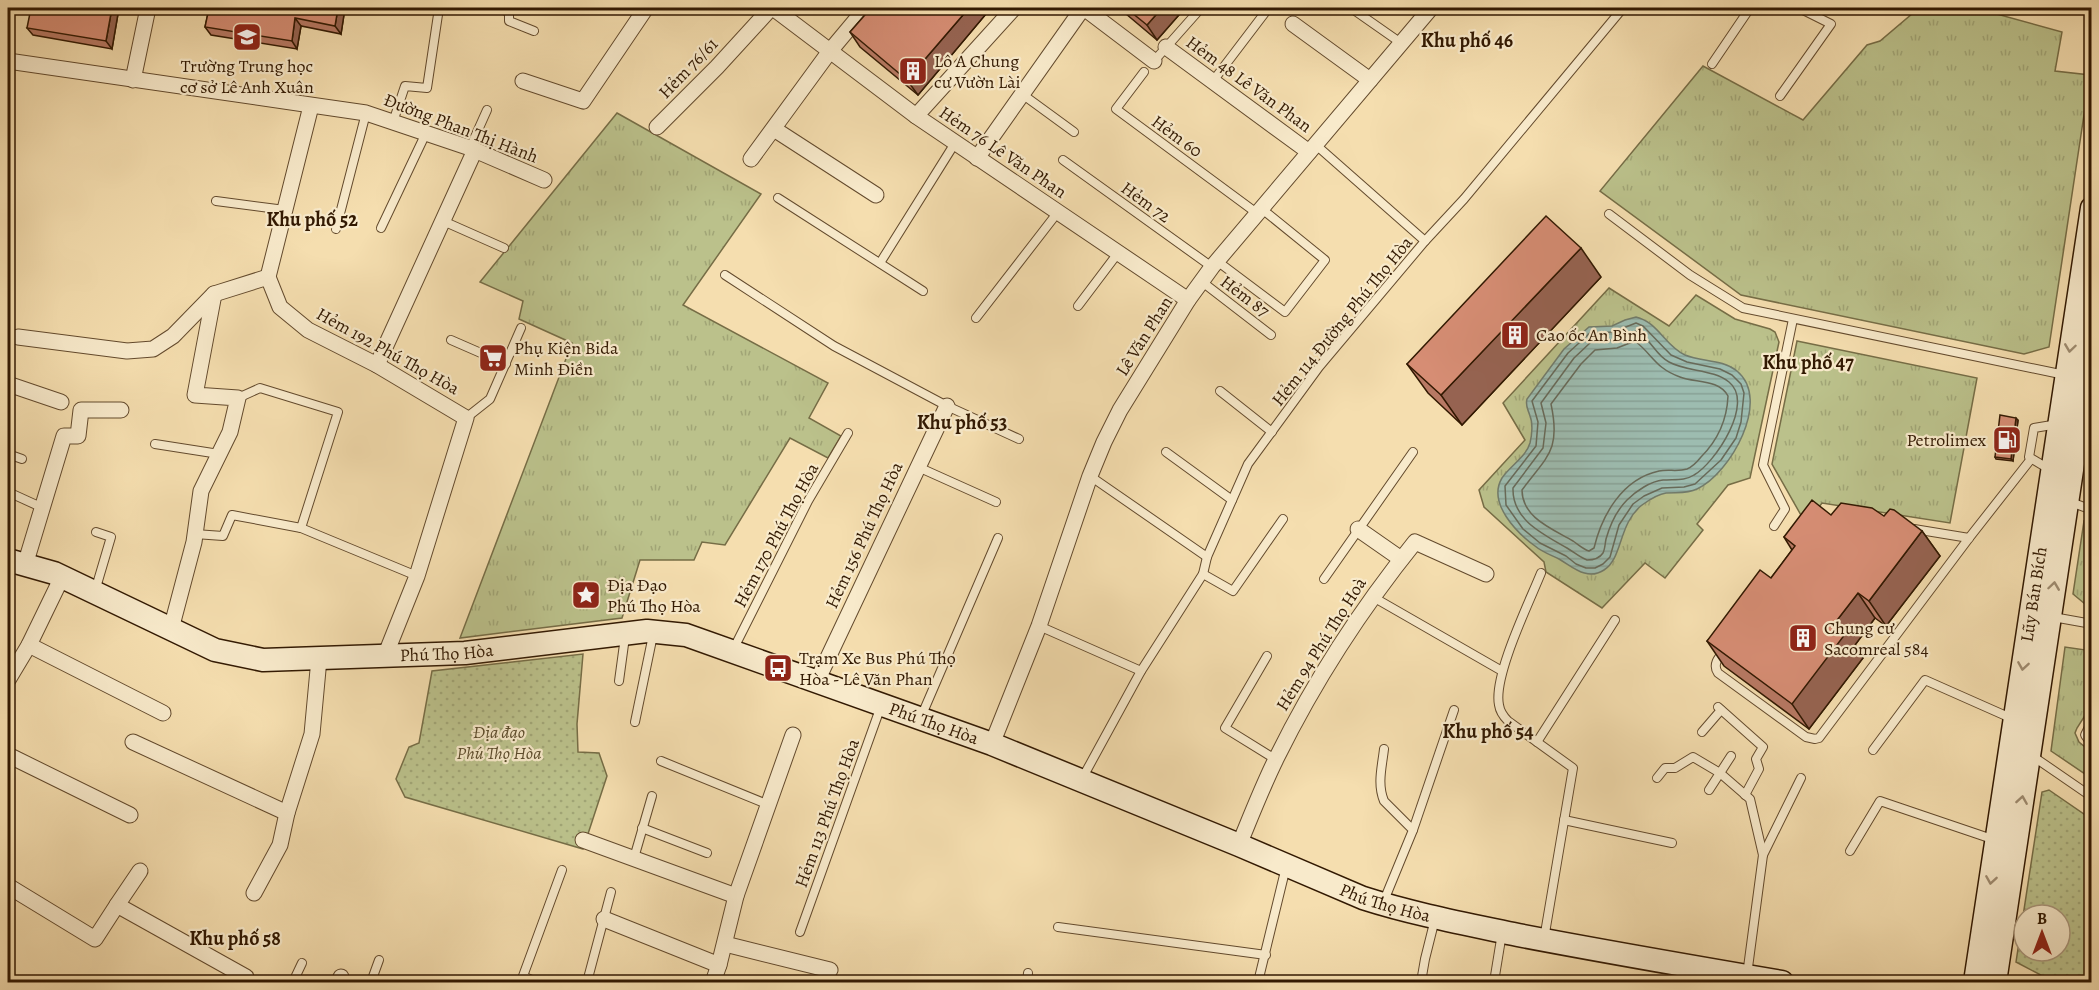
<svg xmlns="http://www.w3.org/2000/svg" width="2099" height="990" font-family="Alegreya,serif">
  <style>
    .grass { fill: url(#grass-tufts); stroke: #766d46; stroke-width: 1.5 }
    .park { fill: url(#park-dots); stroke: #766d46; stroke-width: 1.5; fill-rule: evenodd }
    .water { fill: url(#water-rules); stroke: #727b6a; stroke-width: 1.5 }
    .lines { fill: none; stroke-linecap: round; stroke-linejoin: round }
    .shore { stroke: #686a59; stroke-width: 1.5 }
    .lane-casing { stroke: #634a2d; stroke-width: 10 }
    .street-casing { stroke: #634a2d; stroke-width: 17 }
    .secondary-casing { stroke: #321902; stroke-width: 25 }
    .lane { stroke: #f8eacb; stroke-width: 8 }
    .street { stroke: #f8eacb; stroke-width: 15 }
    .secondary { stroke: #f8eacb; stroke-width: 22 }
    .wall { fill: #b87964; stroke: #321902; stroke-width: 1.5 }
    .shaded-wall { fill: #966351; stroke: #321902; stroke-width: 1.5 }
    .building { fill: #d68d74; stroke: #321902; stroke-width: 1.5 }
    .oneway { stroke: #9f8c71 }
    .labels { text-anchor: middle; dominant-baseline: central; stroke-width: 4.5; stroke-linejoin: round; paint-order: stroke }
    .poi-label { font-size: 18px; fill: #321902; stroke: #f8eacb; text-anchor: start }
    .street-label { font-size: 18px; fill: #321902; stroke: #f8eacb }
    .park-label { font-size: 18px; font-style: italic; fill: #5b4b2b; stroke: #f8eacb }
    .neighbourhood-label { font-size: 20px; font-weight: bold; fill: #321902; stroke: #f8eacb }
  </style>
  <defs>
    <pattern id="grass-tufts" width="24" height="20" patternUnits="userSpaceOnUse" patternTransform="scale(1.5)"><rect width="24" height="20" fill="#bbc18b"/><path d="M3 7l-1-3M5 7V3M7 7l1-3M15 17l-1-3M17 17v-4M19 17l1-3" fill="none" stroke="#a1a576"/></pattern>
    <pattern id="park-dots" width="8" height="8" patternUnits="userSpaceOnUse" patternTransform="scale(1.5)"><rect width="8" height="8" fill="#bbc18b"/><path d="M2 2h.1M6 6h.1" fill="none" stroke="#a1a576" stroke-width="1.8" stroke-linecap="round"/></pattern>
    <pattern id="water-rules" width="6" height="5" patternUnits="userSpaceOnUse" patternTransform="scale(1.5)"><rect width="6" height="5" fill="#9dbcb0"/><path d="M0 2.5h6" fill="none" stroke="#88a196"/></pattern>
  </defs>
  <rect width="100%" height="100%" fill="#f5deaf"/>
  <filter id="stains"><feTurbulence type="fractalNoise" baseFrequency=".00333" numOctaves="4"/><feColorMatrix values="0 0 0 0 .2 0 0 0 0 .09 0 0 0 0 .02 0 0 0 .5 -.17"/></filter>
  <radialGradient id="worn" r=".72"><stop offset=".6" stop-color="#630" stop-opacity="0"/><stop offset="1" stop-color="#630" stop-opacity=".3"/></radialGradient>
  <g class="grass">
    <polygon points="1919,8 1975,8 2062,32 2055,71 2090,75 2049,347 2024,354 1741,295 1600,191 1703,66 1803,120 1867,45 1880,41"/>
    <polygon points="617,113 761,194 683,305 828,383 809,418 841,436 828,458 790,438 725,545 702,542 694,560 640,560 622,618 460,638 572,343 519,319 523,301 480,282"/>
    <polygon points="1609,288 1669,326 1696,295 1735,319 1770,329 1775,332 1779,342 1750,478 1728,485 1697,524 1703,530 1665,578 1645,563 1602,608 1546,572 1544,562 1484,507 1479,490 1525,440 1503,403"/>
    <polygon points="1797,341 1977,378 1950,523 1822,503 1806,524 1772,464"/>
    <polygon points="2084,521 2091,524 2091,609 2073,594"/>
    <polygon points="2087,638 2091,639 2091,706 2077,728 2075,733 2079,742 2091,752 2091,778 2051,751 2065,647 2085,650"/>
  </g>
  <g class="park">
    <polygon points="583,654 577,724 578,752 599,753 607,776 583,849 405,797 396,779 409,747 419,743 432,671"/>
    <path d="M2049,790L2091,819V982H2054L2016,962L2042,792ZM2024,915H2060V951H2024Z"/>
  </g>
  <path class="water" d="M1636,317C1658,322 1665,346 1685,355C1702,362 1722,359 1737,371C1772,400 1730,474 1697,489C1687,494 1677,492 1666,493C1658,494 1649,500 1642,505C1618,524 1623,558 1604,570C1587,581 1573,567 1559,559C1551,555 1542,552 1535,546C1517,533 1487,503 1502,478C1510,466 1526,457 1530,443C1532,435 1533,423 1530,416C1528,409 1525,406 1527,399L1564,349L1589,327L1612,326L1625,320Z"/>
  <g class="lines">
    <g class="shore">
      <polygon points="1636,323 1643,326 1671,355 1687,362 1720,369 1732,375 1741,384 1744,393 1741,422 1736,438 1721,460 1695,484 1684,487 1662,488 1644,496 1633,504 1619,525 1610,557 1603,564 1595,568 1586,568 1576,564 1566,556 1540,543 1523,529 1506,505 1505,486 1536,446 1538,422 1532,401 1568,353 1590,333 1613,332"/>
      <path d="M1636,331C1650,337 1655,355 1669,362C1687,372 1713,369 1729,382C1755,403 1715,463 1694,475C1685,481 1674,479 1663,480C1651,481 1636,491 1627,500C1617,510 1610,525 1606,539C1605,544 1605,549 1603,553C1599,559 1593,560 1587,560C1579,557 1574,552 1567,548C1543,534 1512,520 1513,488L1543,448L1546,423L1541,403L1574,358L1591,342L1615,340Z"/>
      <path d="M1635,341C1653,355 1655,368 1680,377C1695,383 1719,379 1728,396C1727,420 1718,440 1701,457C1697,462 1692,467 1687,469C1678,472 1668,469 1659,471C1622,479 1602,515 1594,548L1589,551C1583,549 1579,545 1573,541C1553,529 1522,518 1522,490C1547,456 1561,451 1551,404L1581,364L1595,350L1617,348Z"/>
    </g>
    <g class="lane-casing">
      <g id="lane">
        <polyline points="498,8 509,12 509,21 534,31"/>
        <polyline points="1351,8 1401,43"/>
        <polyline points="1154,61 1201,8"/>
        <polyline points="1712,64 1750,8"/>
        <polyline points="1144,72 1116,109 1258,214"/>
        <polyline points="1213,81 1267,10"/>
        <polyline points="1022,94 1074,132"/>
        <polyline points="1780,96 1831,24 1799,8"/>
        <polyline points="393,122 405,86 427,88 439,8"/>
        <polyline points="1316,145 1425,241"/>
        <polyline points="470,148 487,110"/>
        <polyline points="1063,160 1212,267"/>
        <polyline points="778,198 923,291"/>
        <polyline points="216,201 285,210"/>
        <polyline points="1609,214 1690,275 1743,308 2065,375"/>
        <polyline points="443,221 504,248"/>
        <polyline points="381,228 426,133"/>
        <polyline points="336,229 366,113"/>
        <polyline points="1217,261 1285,312 1325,260 1262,209"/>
        <polyline points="880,263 955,143"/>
        <polyline points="725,275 834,346 947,406 1019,439"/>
        <polyline points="1201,281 1271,335"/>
        <polyline points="1078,306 1118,253"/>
        <polyline points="976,318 1058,212"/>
        <polyline points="451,340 506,364"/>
        <polyline points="1220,391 1272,432"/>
        <polyline points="238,398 260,388 338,412 301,528"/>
        <polyline points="466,418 490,399 521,328"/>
        <polyline points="155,444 219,454"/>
        <polyline points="1166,452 1232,500"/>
        <polyline points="8,454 22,459"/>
        <polyline points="918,467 996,502"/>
        <polyline points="2049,469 2029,457 2034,428 2058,424"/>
        <polyline points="1090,476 1207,557"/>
        <polyline points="8,492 43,508"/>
        <polyline points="2068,501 2092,510"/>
        <polyline points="1774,526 1785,509 1763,465 1793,319"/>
        <polyline points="1914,529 1969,538"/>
        <polyline points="195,534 223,536 232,515 301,528 417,576"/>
        <path d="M1541,573C1529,603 1493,676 1499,705C1500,712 1503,716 1508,721L1573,768L1544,939"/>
        <polyline points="1203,574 1233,591 1283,519"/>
        <polyline points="1324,579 1413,452"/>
        <polyline points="95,591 111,537 96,532"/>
        <polyline points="1373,597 1502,671"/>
        <polyline points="2053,617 2092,624"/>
        <polyline points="1039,626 1141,671"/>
        <polyline points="733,650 808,501 848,433"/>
        <path d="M1725,650C1719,657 1712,664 1718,673L1806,737L1815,739L1819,738L1969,538L2031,459"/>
        <polyline points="1267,656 1225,728 1275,759"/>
        <polyline points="619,681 625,637"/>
        <polyline points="1718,707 1763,747 1756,759 1759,769 1745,795"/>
        <polyline points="921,717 998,538"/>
        <polyline points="2092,721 2085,735 2092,745"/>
        <polyline points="635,722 653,635"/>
        <polyline points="1702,732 1721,710"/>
        <polyline points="1537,742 1615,620"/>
        <polyline points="1873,750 1925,680 2013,719"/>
        <polyline points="2031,755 2092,797"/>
        <polyline points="661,761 769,805"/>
        <polyline points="1083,777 1141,671 1203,574 1207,557 1248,464 1319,367 1425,241 1464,199 1623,8"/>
        <polyline points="1657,778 1665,768 1675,768 1693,757 1720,773 1750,799 1763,855 1747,975"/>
        <polyline points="1709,790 1731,756"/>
        <polyline points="1564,820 1672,843"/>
        <polyline points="642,828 707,853"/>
        <polyline points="1413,830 1454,710"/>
        <polyline points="1850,851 1880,801 1995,840"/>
        <polyline points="1763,855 1801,778"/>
        <polyline points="634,858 652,796"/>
        <path d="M1383,903L1413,830L1384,801C1377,784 1382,767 1384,749"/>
        <polyline points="1058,927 1266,955"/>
        <polyline points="800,932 881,706"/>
        <polyline points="293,982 302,963"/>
        <polyline points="371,982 379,960"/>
        <polyline points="536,982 523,976 562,870"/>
        <polyline points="587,982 611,892"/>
        <polyline points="1027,982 1028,973"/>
        <polyline points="1258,982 1286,867"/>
        <polyline points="1421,982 1425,959 1435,919"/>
        <polyline points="1494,982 1502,933"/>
      </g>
    </g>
    <g class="street-casing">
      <g id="street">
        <polyline points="773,8 916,116 1188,300"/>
        <polyline points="1084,8 1154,61"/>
        <polyline points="1293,24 1370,80"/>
        <polyline points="1166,47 1309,152"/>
        <polyline points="8,61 366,113 470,148 544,180"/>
        <polyline points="133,80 148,8"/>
        <polyline points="523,81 583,101 646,8"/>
        <polyline points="916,116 1014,8"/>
        <polyline points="657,127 717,67 771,8"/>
        <polyline points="774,129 876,195"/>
        <polyline points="977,158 1083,8"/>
        <polyline points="751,159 830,51 866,8"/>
        <polyline points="268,277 311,106"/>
        <polyline points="18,337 127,351 153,349 173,336 214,294 268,277 280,307 308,330 377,365 466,418 417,576 385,656"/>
        <polyline points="377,365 475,150"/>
        <polyline points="8,384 61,402"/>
        <polyline points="1358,529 1401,559"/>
        <polyline points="25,565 64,436 78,436 81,410 121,410"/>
        <polyline points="171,629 194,542 201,491 230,432 238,398 195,395 214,294"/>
        <polyline points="29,645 163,713"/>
        <polyline points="8,680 29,645 62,577"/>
        <polyline points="817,681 947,406"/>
        <polyline points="133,742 287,813"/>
        <polyline points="992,744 1039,626 1090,476 1104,442 1120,410 1188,300 1212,267 1431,8"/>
        <polyline points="8,755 130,815"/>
        <polyline points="583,840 736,896"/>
        <path d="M1239,845C1251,816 1263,785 1277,757C1315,680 1361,609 1415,542L1486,574"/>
        <polyline points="8,886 95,939 117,905 246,977"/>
        <polyline points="254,893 280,845 287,813 312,734 319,659"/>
        <polyline points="117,905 140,871"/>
        <polyline points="604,919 719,965"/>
        <polyline points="725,944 830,970"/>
        <polyline points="339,982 341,977"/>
        <polyline points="713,982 719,965 736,896 793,735"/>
      </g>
    </g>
    <g class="secondary-casing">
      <g id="secondary">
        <path id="s1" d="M8,560L54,573L215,650L263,660L465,653L647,631L686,635L992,744L1239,845L1363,898C1413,914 1466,924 1518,935C1606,952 1694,967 1782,982"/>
        <path id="s2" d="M1975,982L2092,208"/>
        <polyline points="1995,982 2092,337"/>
      </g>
    </g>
    <use href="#lane" class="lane"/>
    <use href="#street" class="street"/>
    <use href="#secondary" class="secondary"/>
  </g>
  <g class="wall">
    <polygon points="119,8 112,49 33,35 27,28"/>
    <polygon points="174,8 345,8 341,34 301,26 297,49 211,35 205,27 208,14 175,9"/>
    <polygon points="871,8 991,8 918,95 860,47 850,32"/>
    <polygon points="1119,8 1185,8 1157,40"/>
    <polygon points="1601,277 1462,425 1428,393 1407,364"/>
    <polygon points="2018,420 2013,461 1996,459 1995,457"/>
    <polygon points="1831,515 1884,516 1922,531 1940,556 1886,626 1875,618 1855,645 1863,658 1809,729 1724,666 1707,641 1771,578 1792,550 1784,537"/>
  </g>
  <g class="shaded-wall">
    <polygon points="112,8 119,8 112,49 106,41"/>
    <polygon points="338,8 345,8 341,34 335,26"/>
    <polygon points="969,8 991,8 918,95 907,80"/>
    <polygon points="1162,8 1185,8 1157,40 1147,25"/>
    <polygon points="295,18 301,26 297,49 292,41"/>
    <polygon points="1581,248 1601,277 1462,425 1441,395"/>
    <polygon points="2016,418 2018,420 2013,461 2011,459"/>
    <polygon points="1922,531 1940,556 1886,626 1869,601"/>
    <polygon points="1858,593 1875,618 1855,645 1863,658 1809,729 1792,704 1834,624"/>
  </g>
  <g class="building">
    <polygon points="31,8 112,8 106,41 27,28"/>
    <polygon points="209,8 338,8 335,26 295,18 292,41 205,27"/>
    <polygon points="871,8 969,8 907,80 850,32"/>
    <polygon points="1126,8 1162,8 1147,25"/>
    <polygon points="1546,216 1581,248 1441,395 1407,364"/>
    <polygon points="2000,415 2016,418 2011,459 1995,457"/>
    <polygon points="1812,500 1831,515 1841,503 1872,508 1884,516 1890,509 1894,510 1922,531 1869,601 1858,593 1834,624 1846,633 1792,704 1707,641 1760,570 1771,578 1795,546 1784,537"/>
  </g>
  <defs><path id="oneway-chevron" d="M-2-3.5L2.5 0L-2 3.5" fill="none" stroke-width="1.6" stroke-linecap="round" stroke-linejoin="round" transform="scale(1.5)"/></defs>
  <g class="oneway">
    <use href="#oneway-chevron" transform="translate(2070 348) rotate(98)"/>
    <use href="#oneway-chevron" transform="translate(2054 586) rotate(-82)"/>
    <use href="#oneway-chevron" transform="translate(2023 666) rotate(99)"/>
    <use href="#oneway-chevron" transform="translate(2022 800) rotate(-81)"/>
    <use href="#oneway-chevron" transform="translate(1991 880) rotate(99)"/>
  </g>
  <defs>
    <g id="school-square" transform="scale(1.5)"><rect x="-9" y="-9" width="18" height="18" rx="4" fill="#8f2418" stroke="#f8eacb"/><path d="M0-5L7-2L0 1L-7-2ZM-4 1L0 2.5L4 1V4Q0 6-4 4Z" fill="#fff"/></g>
    <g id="building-square" transform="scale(1.5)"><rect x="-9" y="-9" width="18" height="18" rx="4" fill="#8f2418" stroke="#f8eacb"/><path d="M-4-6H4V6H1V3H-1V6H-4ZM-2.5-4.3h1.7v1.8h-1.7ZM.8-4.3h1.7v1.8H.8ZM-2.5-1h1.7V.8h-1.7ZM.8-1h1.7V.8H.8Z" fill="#fff"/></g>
    <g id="supermarket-square" transform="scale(1.5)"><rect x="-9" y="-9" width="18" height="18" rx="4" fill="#8f2418" stroke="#f8eacb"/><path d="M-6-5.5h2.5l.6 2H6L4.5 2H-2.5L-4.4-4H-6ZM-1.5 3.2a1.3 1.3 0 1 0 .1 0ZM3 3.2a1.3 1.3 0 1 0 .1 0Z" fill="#fff"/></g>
    <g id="fuel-square" transform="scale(1.5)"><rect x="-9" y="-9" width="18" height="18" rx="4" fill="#8f2418" stroke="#f8eacb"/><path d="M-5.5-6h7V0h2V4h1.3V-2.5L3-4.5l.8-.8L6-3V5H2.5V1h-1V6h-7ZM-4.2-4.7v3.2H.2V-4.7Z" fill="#fff"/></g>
    <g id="sight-square" transform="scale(1.5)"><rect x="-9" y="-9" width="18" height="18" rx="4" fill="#8f2418" stroke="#f8eacb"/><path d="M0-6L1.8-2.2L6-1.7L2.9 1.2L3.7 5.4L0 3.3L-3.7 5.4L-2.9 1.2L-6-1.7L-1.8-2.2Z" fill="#fff"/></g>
    <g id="bus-square" transform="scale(1.5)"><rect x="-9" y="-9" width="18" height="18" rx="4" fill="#8f2418" stroke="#f8eacb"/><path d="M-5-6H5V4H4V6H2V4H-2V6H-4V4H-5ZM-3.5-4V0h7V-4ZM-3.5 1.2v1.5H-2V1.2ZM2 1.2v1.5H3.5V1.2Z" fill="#fff"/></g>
  </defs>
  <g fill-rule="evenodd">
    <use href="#school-square" x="247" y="37"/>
    <use href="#building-square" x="913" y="71"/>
    <use href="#building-square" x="1515" y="335"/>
    <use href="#supermarket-square" x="493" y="358"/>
    <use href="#fuel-square" x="2007" y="440"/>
    <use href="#sight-square" x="586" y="595"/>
    <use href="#building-square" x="1803" y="638"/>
    <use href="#bus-square" x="778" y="668"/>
  </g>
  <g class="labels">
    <g class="poi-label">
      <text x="934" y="61">Lô A Chung<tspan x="934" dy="21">cư Vườn Lài</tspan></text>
      <text x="247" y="66" text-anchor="middle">Trường Trung học<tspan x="247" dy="21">cơ sở Lê Anh Xuân</tspan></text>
      <text x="1536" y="335">Cao ốc An Bình</text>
      <text x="514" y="348">Phụ Kiện Bida<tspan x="514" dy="21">Minh Điền</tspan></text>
      <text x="1986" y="440" text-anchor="end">Petrolimex</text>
      <text x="607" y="585">Địa Đạo<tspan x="607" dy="21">Phú Thọ Hòa</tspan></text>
      <text x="1824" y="628">Chung cư<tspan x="1824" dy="21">Sacomreal 584</tspan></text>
      <text x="799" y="658">Trạm Xe Bus Phú Thọ<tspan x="799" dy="21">Hòa - Lê Văn Phan</tspan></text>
    </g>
    <g class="street-label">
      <text transform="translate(688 68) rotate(-46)">Hẻm 76/61</text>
      <text transform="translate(1249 84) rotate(36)">Hẻm 48 Lê Văn Phan</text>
      <text transform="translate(461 128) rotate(21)">Đường Phan Thị Hành</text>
      <text transform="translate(1177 136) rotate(36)">Hẻm 60</text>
      <text transform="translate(1003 152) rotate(34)">Hẻm 76 Lê Văn Phan</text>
      <text transform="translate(1146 202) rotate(36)">Hẻm 72</text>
      <text transform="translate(1245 296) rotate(37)">Hẻm 87</text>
      <text transform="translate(1342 321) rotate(-51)">Hẻm 114 Đường Phú Thọ Hòa</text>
      <text transform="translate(1144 336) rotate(-58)">Lê Văn Phan</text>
      <text transform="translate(388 351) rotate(29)">Hẻm 192 Phú Thọ Hòa</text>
      <text transform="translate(776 535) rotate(-62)">Hẻm 170 Phú Thọ Hòa</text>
      <text transform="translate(864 535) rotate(-65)">Hẻm 156 Phú Thọ Hòa</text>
      <text stroke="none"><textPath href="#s2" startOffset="392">Lũy Bán Bích</textPath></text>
      <text transform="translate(1321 644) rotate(-58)">Hẻm 94 Phú Thọ Hoà</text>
      <text stroke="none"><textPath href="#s1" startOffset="459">Phú Thọ Hòa</textPath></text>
      <text stroke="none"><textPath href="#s1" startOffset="963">Phú Thọ Hòa</textPath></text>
      <text transform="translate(827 813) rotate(-70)">Hẻm 113 Phú Thọ Hòa</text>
      <text stroke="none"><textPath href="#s1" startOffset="1449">Phú Thọ Hòa</textPath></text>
    </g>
    <g class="park-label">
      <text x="499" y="732">Địa đạo<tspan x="499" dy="21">Phú Thọ Hòa</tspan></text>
    </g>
    <g class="neighbourhood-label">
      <text x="1467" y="40">Khu phố 46</text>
      <text x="312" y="219">Khu phố 52</text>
      <text x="1808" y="362">Khu phố 47</text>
      <text x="962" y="422">Khu phố 53</text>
      <text x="1488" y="731">Khu phố 54</text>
      <text x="235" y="938">Khu phố 58</text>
    </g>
  </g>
  <rect width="2099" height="990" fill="none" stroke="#f5deaf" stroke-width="30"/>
  <rect x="9" y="9" width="2081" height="972" fill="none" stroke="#321902" stroke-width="3"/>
  <rect x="15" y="15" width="2069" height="960" fill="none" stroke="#321902" stroke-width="1.5"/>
  <g transform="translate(2042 933)"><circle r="28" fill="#f8eacb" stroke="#a9967b" stroke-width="1.5"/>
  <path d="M0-4.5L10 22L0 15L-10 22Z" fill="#8f2418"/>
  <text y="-9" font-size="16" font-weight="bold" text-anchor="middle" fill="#321902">B</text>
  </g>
  <rect width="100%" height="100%" filter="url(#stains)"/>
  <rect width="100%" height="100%" fill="url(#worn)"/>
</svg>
